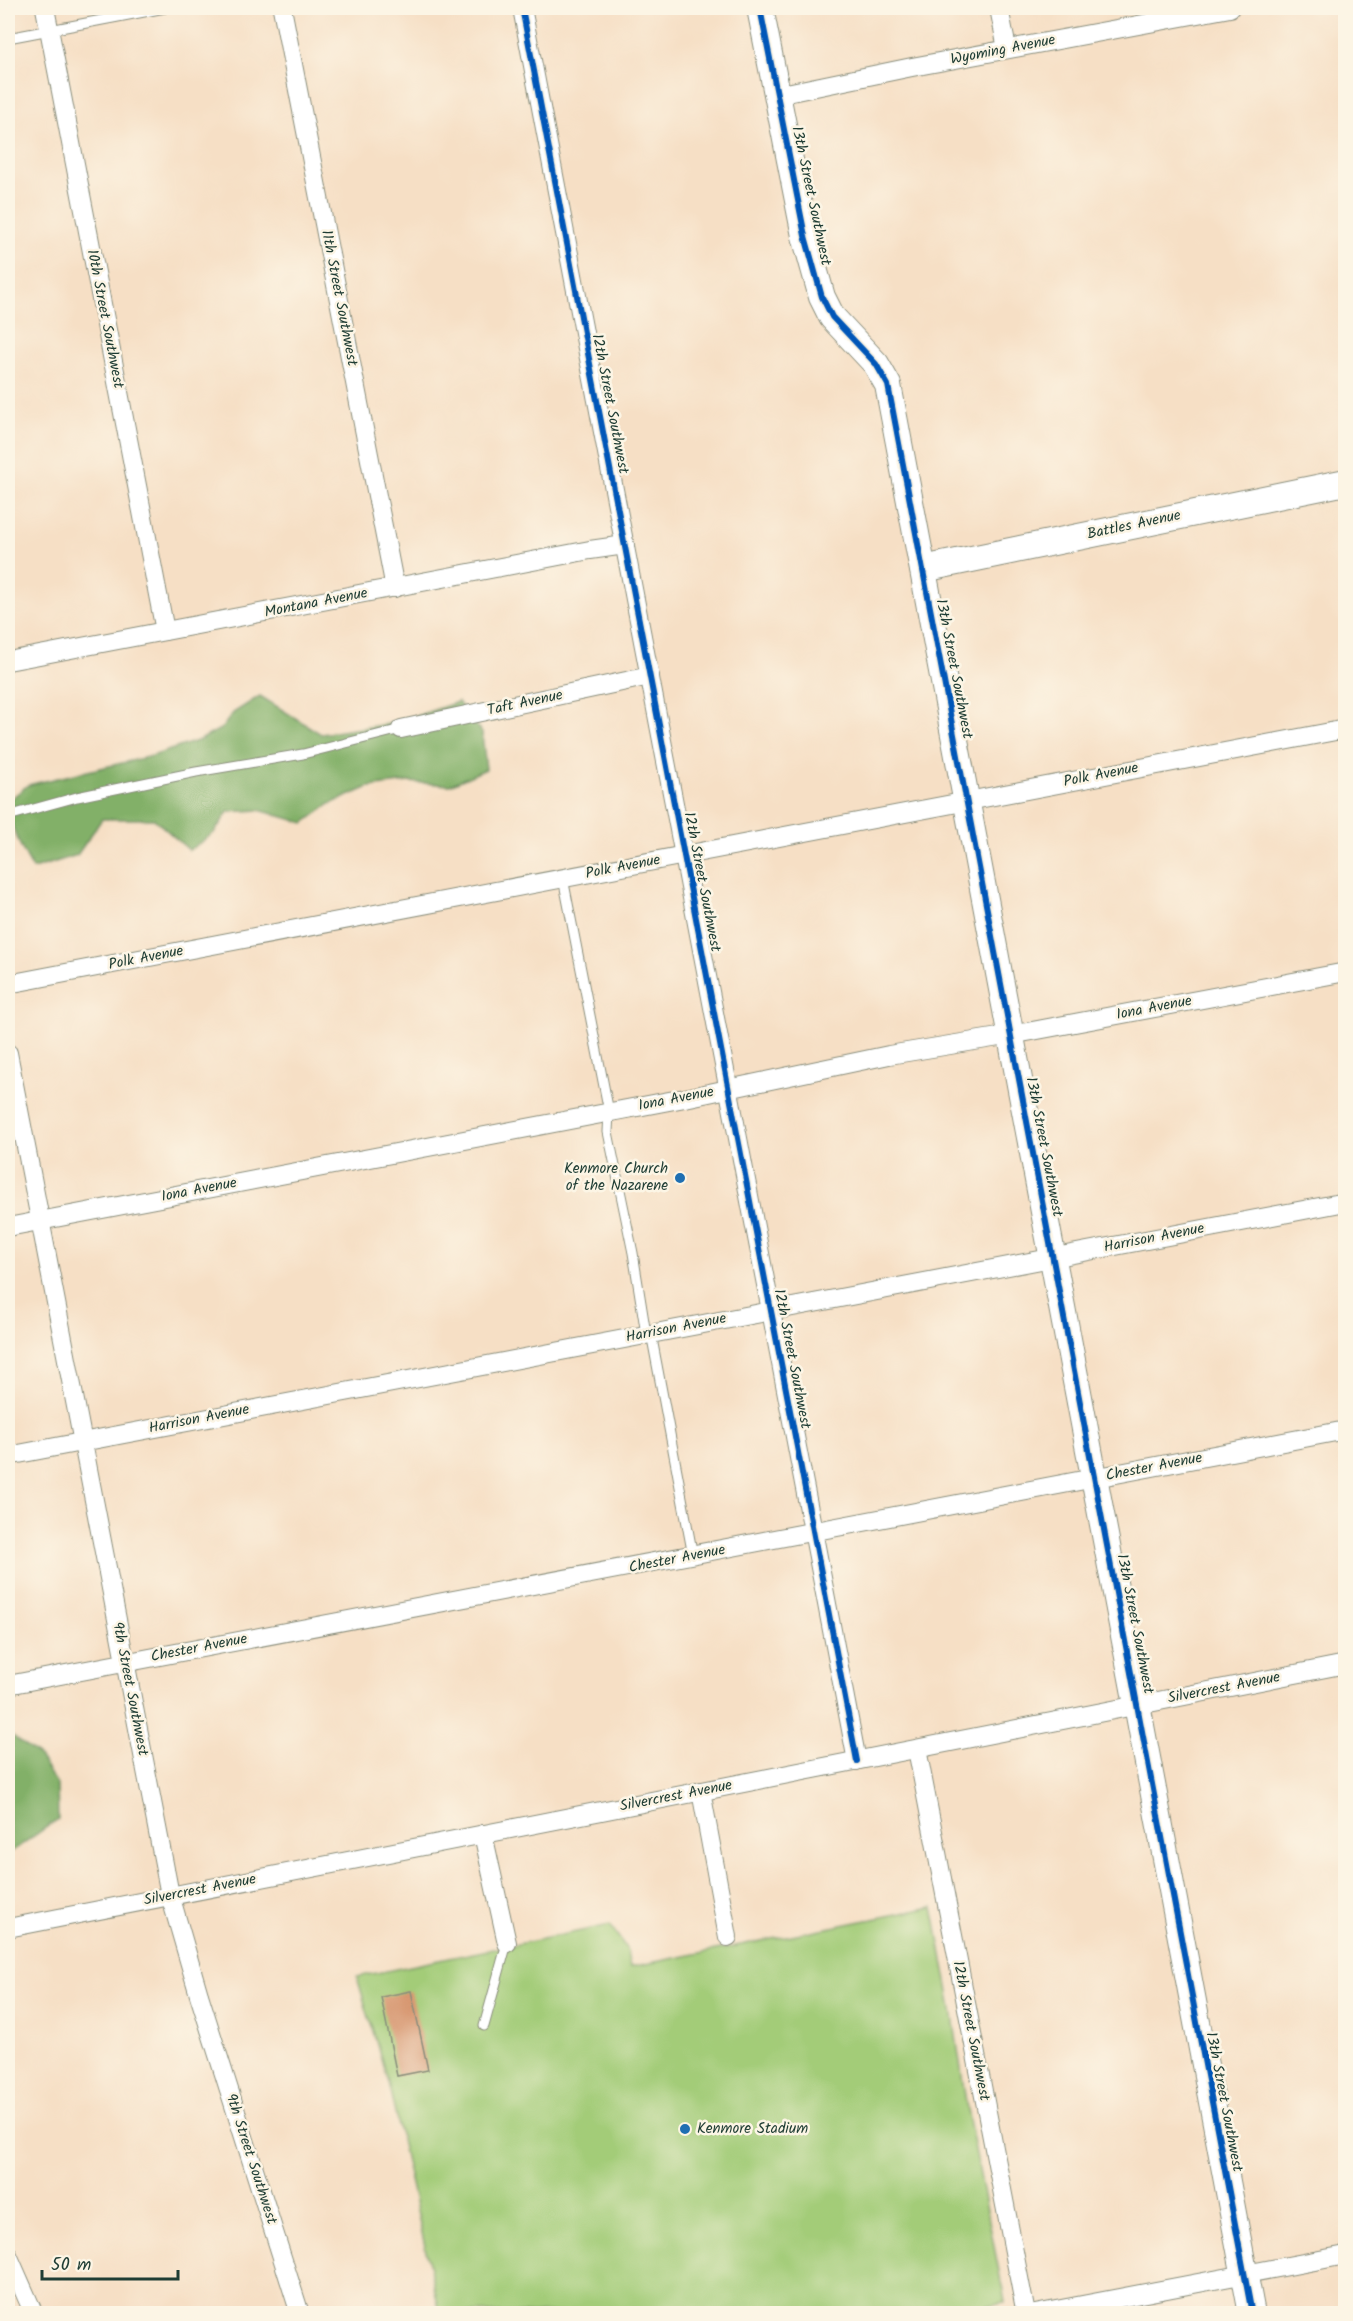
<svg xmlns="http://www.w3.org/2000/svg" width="1353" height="2321" font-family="Kalam,sans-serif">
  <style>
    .green { fill: #a3cc78; stroke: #618456; stroke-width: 1.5 }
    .forest { fill: #82b068; stroke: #50764e; stroke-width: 1.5 }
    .building { fill: #d7966f }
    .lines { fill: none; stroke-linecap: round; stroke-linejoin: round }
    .lane-casing { stroke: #8a8e7c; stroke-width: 11 }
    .street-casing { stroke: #8a8e7c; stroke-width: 20 }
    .secondary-casing { stroke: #8a8e7c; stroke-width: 28 }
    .lane { stroke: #fff; stroke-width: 9 }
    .street { stroke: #fff; stroke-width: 18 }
    .secondary { stroke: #fff; stroke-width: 26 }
    .cycleway-casing { stroke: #fcf5e5; stroke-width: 10 }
    .cycleway { stroke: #0057b8; stroke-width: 6 }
    .poi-dot { fill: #1f6fb2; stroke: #fcf5e5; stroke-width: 2 }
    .labels { text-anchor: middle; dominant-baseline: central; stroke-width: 5; stroke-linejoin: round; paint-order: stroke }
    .street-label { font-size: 15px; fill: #1f3d34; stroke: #fcf5e5 }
    .poi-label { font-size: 15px; fill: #1f3d34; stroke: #fcf5e5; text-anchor: end }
  </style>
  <rect width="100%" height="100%" fill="#fcf5e5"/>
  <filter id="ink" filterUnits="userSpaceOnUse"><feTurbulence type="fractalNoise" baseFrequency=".0167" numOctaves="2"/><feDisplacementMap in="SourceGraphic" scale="12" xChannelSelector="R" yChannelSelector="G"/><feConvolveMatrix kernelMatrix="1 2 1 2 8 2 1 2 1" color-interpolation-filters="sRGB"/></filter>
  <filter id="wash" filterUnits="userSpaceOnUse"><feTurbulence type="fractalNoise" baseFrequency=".008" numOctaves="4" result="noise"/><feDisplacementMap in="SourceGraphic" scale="24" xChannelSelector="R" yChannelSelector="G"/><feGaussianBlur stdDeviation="1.35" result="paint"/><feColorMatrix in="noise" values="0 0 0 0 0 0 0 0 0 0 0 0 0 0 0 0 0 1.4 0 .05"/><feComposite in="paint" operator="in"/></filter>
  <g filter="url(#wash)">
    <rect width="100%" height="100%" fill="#f6dfc5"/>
    <polygon class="green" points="933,1907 951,2003 967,2109 1005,2302 949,2314 440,2313 388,2082 357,1977 610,1925 626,1948 630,1967"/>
    <g class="forest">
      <path d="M260,696L321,734L395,723L458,702L482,733L486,769L450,785L408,782L369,787L330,804L304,823L259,810L228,812L214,833L189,850L154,819H102L77,855L33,869C21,849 8,824 8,801L28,785L152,756L200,740L222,728L233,713Z"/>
      <polygon points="8,1733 38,1755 57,1785 58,1819 8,1854"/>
    </g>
    <g id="blocks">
      <polygon class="building" points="411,1991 428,2070 397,2076 381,1997"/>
    </g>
  </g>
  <g filter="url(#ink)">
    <use href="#blocks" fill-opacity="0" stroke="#8a8e7c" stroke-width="1.5"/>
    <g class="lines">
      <g class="lane-casing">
        <g id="lane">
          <polyline points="8,38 165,8"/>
          <polyline points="8,816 77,797 196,772 303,754 401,729"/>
          <polyline points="563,878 609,1112 608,1132 633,1253 646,1334"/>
          <polyline points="651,1333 693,1556"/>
          <polyline points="484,2026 507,1943"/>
        </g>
      </g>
      <g class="street-casing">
        <g id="street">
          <polyline points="45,8 165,631"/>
          <polyline points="282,8 395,588"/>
          <polyline points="522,8 857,1761"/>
          <polyline points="999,8 1007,49"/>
          <polyline points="777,95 912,67 1230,8"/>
          <polyline points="8,661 590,550 625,545"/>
          <polyline points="401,729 650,676"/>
          <polyline points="8,984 1346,729"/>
          <polyline points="8,1053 170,1895 199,1995 300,2314"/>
          <polyline points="8,1227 690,1097 889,1055 1011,1035 1346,972"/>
          <polyline points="8,1456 1346,1202"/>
          <polyline points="8,1685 1346,1430"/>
          <polyline points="917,1749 1026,2314"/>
          <polyline points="701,1791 728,1937"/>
          <polyline points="483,1834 507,1943"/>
          <polyline points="8,1928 1346,1664"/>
          <polyline points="8,2255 34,2314"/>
          <polyline points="1035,2314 1346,2255"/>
        </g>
      </g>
      <g class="secondary-casing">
        <g id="secondary">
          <polyline points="760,8 805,236 822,297 832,317 876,364 888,385 1252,2314"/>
          <polyline points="923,569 1346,482"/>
        </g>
      </g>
      <use href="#lane" class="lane"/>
      <use href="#street" class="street"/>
      <use href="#secondary" class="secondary"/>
      <g class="cycleway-casing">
        <g id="cycleway">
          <polyline points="522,8 857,1761"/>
          <polyline points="760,8 805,236 822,297 832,317 876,364 888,385 1252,2314"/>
        </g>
      </g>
      <use href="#cycleway" class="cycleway"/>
    </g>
  </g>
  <g class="poi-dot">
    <circle cx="680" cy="1178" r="6"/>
    <circle cx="685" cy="2129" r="6"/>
  </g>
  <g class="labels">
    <g class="street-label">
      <text transform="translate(1003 50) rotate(-11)">Wyoming Avenue</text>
      <text transform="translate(811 196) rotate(78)">13th Street Southwest</text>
      <text transform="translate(339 298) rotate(79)">11th Street Southwest</text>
      <text transform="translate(105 319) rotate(79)">10th Street Southwest</text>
      <text transform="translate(610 404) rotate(79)">12th Street Southwest</text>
      <text transform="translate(1134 525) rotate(-12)">Battles Avenue</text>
      <text transform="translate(316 603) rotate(-11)">Montana Avenue</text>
      <text transform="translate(954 669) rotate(79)">13th Street Southwest</text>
      <text transform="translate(525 703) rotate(-12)">Taft Avenue</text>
      <text transform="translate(1101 775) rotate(-11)">Polk Avenue</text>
      <text transform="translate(623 867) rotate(-11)">Polk Avenue</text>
      <text transform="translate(702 882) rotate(79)">12th Street Southwest</text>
      <text transform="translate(146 958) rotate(-11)">Polk Avenue</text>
      <text transform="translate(1154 1008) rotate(-11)">Iona Avenue</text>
      <text transform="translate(676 1099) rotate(-11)">Iona Avenue</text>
      <text transform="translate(1044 1147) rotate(79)">13th Street Southwest</text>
      <text transform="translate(199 1190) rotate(-11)">Iona Avenue</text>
      <text transform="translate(1154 1238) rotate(-11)">Harrison Avenue</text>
      <text transform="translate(676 1328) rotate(-11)">Harrison Avenue</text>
      <text transform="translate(792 1359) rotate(79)">12th Street Southwest</text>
      <text transform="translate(199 1419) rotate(-11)">Harrison Avenue</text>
      <text transform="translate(1154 1467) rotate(-11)">Chester Avenue</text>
      <text transform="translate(677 1559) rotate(-11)">Chester Avenue</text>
      <text transform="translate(1135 1624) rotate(79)">13th Street Southwest</text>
      <text transform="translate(199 1648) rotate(-11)">Chester Avenue</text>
      <text transform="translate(1224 1688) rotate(-11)">Silvercrest Avenue</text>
      <text transform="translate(130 1689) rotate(79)">9th Street Southwest</text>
      <text transform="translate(676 1796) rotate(-11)">Silvercrest Avenue</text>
      <text transform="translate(200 1890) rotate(-11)">Silvercrest Avenue</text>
      <text transform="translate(971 2031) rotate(79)">12th Street Southwest</text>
      <text transform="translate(1224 2102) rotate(79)">13th Street Southwest</text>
      <text transform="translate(251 2159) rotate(72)">9th Street Southwest</text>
    </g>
    <g class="poi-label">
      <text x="668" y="1169">Kenmore Church<tspan x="668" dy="17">of the Nazarene</tspan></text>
      <text x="697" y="2129" text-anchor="start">Kenmore Stadium</text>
    </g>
  </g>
  <rect width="1353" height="2321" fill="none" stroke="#fcf5e5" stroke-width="30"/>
  <path d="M42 2270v9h136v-9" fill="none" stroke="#1f3d34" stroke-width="3"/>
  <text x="51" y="2270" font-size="18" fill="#1f3d34" stroke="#fcf5e5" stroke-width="4.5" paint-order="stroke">50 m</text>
</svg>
